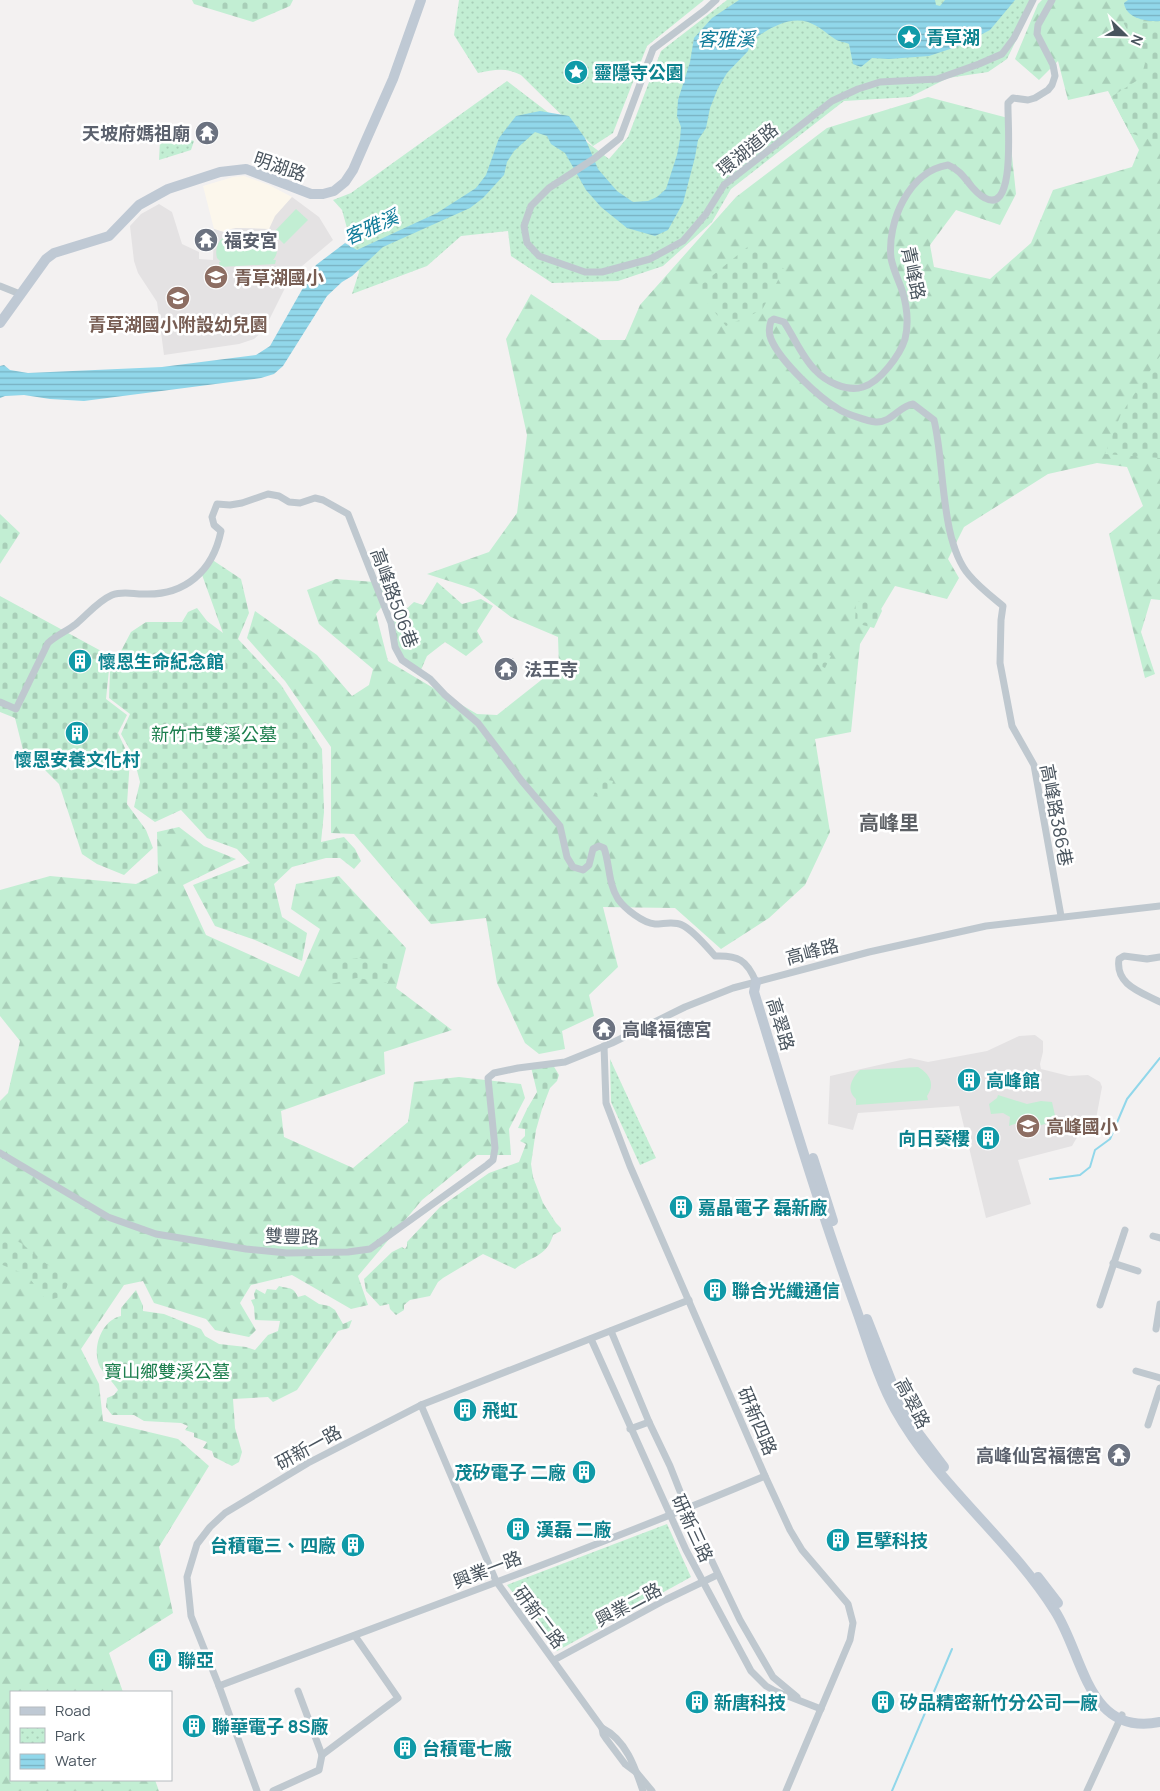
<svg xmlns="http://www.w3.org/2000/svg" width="1160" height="1791" font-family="Manrope,'Noto Sans TC',sans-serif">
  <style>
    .commercial { fill: #fcf7ec }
    .education { fill: #e4e2e3 }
    .grass { fill: #c2eed3 }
    .forest { fill: url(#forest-firs) }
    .cemetery { fill: url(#cemetery-stones) }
    .park { fill: url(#park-dots) }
    .water { fill: url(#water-rules) }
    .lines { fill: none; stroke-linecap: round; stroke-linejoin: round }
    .stream { stroke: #91d7ea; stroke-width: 2 }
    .street { stroke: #bfc8cf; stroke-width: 7 }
    .secondary { stroke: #bfc9d4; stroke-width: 10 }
    .labels { text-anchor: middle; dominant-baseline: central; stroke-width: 5; stroke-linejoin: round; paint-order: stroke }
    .culture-label { font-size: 18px; font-weight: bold; fill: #0d838f; stroke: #fff; text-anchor: start }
    .worship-label { font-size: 18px; font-weight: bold; fill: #5b616d; stroke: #fff; text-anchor: start }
    .street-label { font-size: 18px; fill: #49545e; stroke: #fff }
    .education-label { font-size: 18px; font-weight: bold; fill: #785e54; stroke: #fff; text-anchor: start }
    .park-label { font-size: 18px; fill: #1b7e4d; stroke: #fff }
    .water-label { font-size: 19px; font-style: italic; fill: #117c9a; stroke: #fff }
    .quarter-label { font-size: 20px; font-weight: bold; fill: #5d6166; stroke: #fff }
  </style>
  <defs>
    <pattern id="forest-firs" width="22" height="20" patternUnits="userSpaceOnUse" patternTransform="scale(1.25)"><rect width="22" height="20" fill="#c2eed3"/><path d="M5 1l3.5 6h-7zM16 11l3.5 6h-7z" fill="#a8ceb8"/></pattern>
    <pattern id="cemetery-stones" width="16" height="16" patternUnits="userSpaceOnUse" patternTransform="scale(1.25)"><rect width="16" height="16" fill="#c2eed3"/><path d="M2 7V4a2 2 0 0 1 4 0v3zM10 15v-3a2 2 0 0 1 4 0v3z" fill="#a8ceb8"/></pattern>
    <pattern id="park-dots" width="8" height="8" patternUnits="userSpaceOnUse" patternTransform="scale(1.25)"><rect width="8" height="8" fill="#c2eed3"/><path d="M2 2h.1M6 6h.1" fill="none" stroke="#a8ceb8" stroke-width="1.8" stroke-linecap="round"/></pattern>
    <pattern id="water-rules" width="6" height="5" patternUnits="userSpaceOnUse" patternTransform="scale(1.25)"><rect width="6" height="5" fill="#91d7ea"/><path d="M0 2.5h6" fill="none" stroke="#78b1c1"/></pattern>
  </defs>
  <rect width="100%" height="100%" fill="#f3f1f1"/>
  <polygon class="commercial" points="244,176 269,185 292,197 276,216 270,229 236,228 227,233 214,229 203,186 233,177"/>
  <g class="education">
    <polygon points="292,197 319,217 333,240 295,272 289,280 264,330 254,339 239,344 164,355 157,302 138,273 134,261 130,226 141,214 159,204 172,212 182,244 199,252 199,259 213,260 214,229 227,233 231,229 236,228 269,229 275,216"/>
    <polygon points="1035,1035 1043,1041 1043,1052 1040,1064 1041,1069 1069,1076 1088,1075 1100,1082 1102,1087 1096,1119 1091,1128 1079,1134 1072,1146 1018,1160 1031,1204 986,1218 959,1106 858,1113 853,1130 828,1124 830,1076 910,1058 928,1062 987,1051 1019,1036"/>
  </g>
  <g class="grass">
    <polygon points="296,209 308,220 284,244 273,233"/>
    <path d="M230,234C246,234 270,228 276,245C278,251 277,255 273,260H276L275,264L220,267L219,262H221L217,258C214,247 220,237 230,234Z"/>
    <path d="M918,1067C929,1073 936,1084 927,1096L928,1100L856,1105V1099C846,1090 851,1079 860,1070Z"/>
    <polygon points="998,1095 1027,1104 1041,1101 1052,1102 1056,1120 1030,1129 1026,1120 1009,1126 1010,1117 1003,1113 991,1114 989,1104 997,1098"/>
  </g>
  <g class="forest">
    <polygon points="1042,0 1160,0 1160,600 1151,599 1141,632 1155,674 1145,678 1109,534 1143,506 1127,467 1097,463 1048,474 964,527 948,559 959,578 947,599 895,586 860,644 851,732 815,739 830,832 805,885 769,918 721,949 675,908 603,907 618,967 589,995 594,1016 562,1031 565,1049 539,1054 525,1043 497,983 486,918 431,924 354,834 331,833 331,747 285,681 247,638 255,611 317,655 352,696 369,685 373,669 319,624 307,590 336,579 400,584 376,614 388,661 477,714 497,715 559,666 558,637 511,617 474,589 427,574 489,552 517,513 527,435 506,339 531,294 600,340 625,340 640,305 736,197 827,128 928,97 1008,118 1016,194 1000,225 956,210 930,245 934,267 990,279 1031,243 1053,190 1132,167 1139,150 1108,91 1068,100 1058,61 1039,80 1015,59 1038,4"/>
    <polygon points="179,827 204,846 236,859 183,885 206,935 299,977 320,929 291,909 296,884 339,876 406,948 396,988 452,1030 384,1052 385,1074 281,1111 284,1137 353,1168 408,1122 414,1082 459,1077 521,1084 525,1098 509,1129 511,1155 477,1155 422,1200 358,1276 368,1305 351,1309 292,1275 251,1285 240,1303 256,1330 249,1337 215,1330 206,1319 154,1303 143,1281 124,1285 81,1349 99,1384 103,1421 178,1439 209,1466 159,1547 173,1613 109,1653 123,1692 11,1692 11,1780 155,1780 159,1791 0,1791 0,1101 8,1093 20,1041 0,1016 0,890 50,876 136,884 158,873 157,832"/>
  </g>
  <g class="cemetery">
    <polygon points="192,0 293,0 290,6 253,22 194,4"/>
    <polygon points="1123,22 1160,23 1160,143 1130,133 1111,97 1141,78 1145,63"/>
    <polygon points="750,245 784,269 762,310 726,326 696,289"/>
    <polygon points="1160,356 1160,458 1105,454 1121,414"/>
    <polygon points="0,514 20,533 0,564"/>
    <polygon points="211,559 241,579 249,613 238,639 281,685 322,749 324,812 321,842 344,837 355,849 361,861 354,869 340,858 326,858 292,867 274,884 282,917 307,933 302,961 255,940 215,926 193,885 250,863 237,849 207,838 181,810 155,822 134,807 140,782 133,755 121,734 130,714 109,698 110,672 131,632 146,622 182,622 188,612 197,608 207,621 223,633 201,572"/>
    <polygon points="437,582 462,604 481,599 493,606 477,631 483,642 466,656 445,642 427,656 420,672 402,660 391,623 414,602 423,605"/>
    <polygon points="0,596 103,652 110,660 106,699 127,715 118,733 130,759 127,804 146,830 153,848 124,875 97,864 82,854 59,784 45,770 24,754 15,718 0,712"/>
    <polygon points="878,600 882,611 874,628 855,623 856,602"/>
    <polygon points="814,647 831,656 825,668 808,660"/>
    <polygon points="598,778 613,781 609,799 594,796"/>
    <path d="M360,958C368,963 378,962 388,964V983L357,978L331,984L329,973L342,960Z"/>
    <path d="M553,1065L559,1075L557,1081L550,1088L542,1109L536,1130L531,1164L533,1177L543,1203L556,1223L561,1228V1231L553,1235C547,1257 531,1256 515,1269L483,1254L443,1278L438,1282L430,1296L410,1300L404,1305V1310L396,1315L390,1309L389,1304L380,1306L366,1291L364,1279L392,1252L402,1247L405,1249L407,1246V1242L440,1207L489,1173L519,1162L526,1144L520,1141L525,1136V1129L518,1128L527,1109L537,1092L531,1067Z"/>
    <polygon points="0,1234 21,1243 69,1282 63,1296 47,1301 27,1275 0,1264"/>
    <path d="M279,1286C289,1289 293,1286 298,1297L305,1295L319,1304L329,1306L335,1310L343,1324L352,1320L349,1328L338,1331L297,1390L273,1402L268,1397L233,1399L235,1428L242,1452L239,1462L232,1466L214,1457L212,1451L203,1448L207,1442L194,1437V1433L185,1430L188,1426L181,1423L144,1421L134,1415H112L106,1407L107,1398L114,1395L118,1390C114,1383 101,1371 99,1365C92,1347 102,1320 121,1316V1308L136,1290L143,1306V1311L164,1314L201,1329L205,1336L219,1344L246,1347L255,1350L268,1335L278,1331L280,1321L255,1320L254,1307L251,1300L255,1299L254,1294L256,1289L265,1294L267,1289L276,1290Z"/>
  </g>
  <g class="park">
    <path d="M459,0H704L647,46L613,133L593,146L521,75C506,67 494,70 478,73L454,35Z"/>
    <polygon points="727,0 1036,0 1007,59 988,72 948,78 910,97 844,101 731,189 712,222 663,266 618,281 552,283 511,256 508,231 461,236 427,266 352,294 359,272 342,210 333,200 351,193 507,81 609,159 628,137 661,51"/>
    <polygon points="163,130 194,141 191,150 159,160 160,141"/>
    <polygon points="610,1059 656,1158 640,1165 611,1102"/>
    <polygon points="667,1524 691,1577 557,1651 507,1585"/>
  </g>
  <g class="water">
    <path d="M739,0H935L936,5L940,6L945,0H1015L990,30L959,46L929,56L889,59L872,58L861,67L853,64L849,44C845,42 839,42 835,39C826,33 819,26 808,22C787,16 767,30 751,41L748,51L727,73L718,88L710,108L706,128L698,140L695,157L683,203L668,230L655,236L627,228L601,207L586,190L565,153L551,144L547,136L535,132L514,151L507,162L504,175L483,198L470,208L383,247L352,276L342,282L327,296L283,366L274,374L261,378L84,401L50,399L24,395L5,396L0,398V366L4,365L10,370L28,373L162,367L256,355L270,346L316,265L345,243L357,250L437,213L476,188L486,175L499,138L516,116L540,111L569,116L585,138L598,169L617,191L633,202L648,201L657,197L666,189L677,155L680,139L681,127L677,116L678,100L690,62L694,38L712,18Z"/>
    <path d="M1128,0H1160V21C1148,22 1126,19 1124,3Z"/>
  </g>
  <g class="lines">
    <g class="stream">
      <polyline points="1050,1179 1080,1175 1090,1167 1095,1150 1110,1139 1127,1099 1160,1058"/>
      <polyline points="892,1791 952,1649"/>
    </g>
    <g class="street">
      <polyline points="716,0 705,10 653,49 620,138 595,158 549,188 531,206 524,226 527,243 539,256 585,272 602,272 650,259 683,241 706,214 724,185 832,101 858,89 880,82 937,79 979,64 1002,54 1014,38 1033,0"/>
      <path d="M1052,0L1038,25L1037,34L1053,65L1055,76L1052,85L1048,90L1035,98L1028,100L1013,98L1008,103C1007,117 1017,216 985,198C969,190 966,172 948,165C909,171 887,222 891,258C893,269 898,279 902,290C907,306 909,323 905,339C900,355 880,382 863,387C847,392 826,382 815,370C802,357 794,337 784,322L774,319L771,321C769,327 768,332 771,339C780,361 819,398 840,410C847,414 867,421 876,422C891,423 899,406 913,404L934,420C945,464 940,541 969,575C979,587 991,596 1003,606L1001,620L1000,663L1012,726L1034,765L1061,916"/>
      <polyline points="0,286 20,294"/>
      <path d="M0,702L16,709L48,643C57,635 67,631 76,624C88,614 98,601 112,595C122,591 133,594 143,594C185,596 213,571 221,531L214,525L212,517L217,504L230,505L242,503L268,494L279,496L289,502L300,503L315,498L323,500L348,514L391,623L395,647L402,660L430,679L445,695L478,723L521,780L560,826L567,857L573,867L583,870L589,865L593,849L599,846L604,848C610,865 608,883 618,899C625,909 643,923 655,924C664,924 674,921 682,925C693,930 707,947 715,956C738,955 747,960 756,982"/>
      <path d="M1160,957L1147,959L1124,956L1119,959C1115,985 1141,992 1160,1002"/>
      <polyline points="604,1046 606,1103 630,1166 765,1476 790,1530 802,1550 848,1604 853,1623 850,1640 786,1791"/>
      <polyline points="0,1153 108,1217 156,1234 246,1249 287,1253 348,1252 370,1249 487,1165 493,1160 495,1148 488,1078 494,1073 518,1068 565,1062 612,1043 685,1007 733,988 869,952 986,926 1160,906"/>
      <polyline points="1153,1236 1160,1238"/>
      <polyline points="1113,1263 1138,1271"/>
      <polyline points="1100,1305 1125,1230"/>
      <polyline points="1156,1329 1160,1304"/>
      <polyline points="611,1331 649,1422 670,1466 687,1509 740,1620 773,1677 797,1697"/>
      <polyline points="591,1339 686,1550 751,1671 766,1686 775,1691 821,1709"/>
      <polyline points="1136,1371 1160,1378"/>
      <polyline points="421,1405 496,1581 602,1728 603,1734 607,1740 625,1764 637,1773 652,1791"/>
      <polyline points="1148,1425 1160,1388"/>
      <polyline points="630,1429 649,1422"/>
      <polyline points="554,1660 665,1600 717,1575"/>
      <path d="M219,1686C401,1617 585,1552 765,1476"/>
      <path d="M602,1728C626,1740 635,1767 643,1791"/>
      <polyline points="322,1755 398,1698 355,1636"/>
      <polyline points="257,1791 219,1686 191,1616 187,1577 197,1544 210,1527 225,1513 308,1463 421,1405 689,1300"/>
      <polyline points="273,1791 319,1770 322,1755 298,1691"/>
      <polyline points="1087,1791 1122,1715"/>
    </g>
    <g class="secondary">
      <polyline points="0,323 46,259 54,253 109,236 139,205 168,189 220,172 246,169 311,194 323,194 334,191 345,182 353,170 363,147 393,79 421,0"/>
      <path d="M756,982L754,992C786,1096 817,1201 854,1303C867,1338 877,1377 895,1409C937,1485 1009,1538 1055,1611C1084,1656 1087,1737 1160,1722"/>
      <polyline points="813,1158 833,1221"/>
      <polyline points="867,1319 901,1406 916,1430 944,1467"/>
      <polyline points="1038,1577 1058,1603"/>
    </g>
  </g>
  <defs>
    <g id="sight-disc" transform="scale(1.25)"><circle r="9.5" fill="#0f9aa8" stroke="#fff"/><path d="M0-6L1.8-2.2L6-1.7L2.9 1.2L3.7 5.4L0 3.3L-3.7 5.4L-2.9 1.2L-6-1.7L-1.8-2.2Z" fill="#fff"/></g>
    <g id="temple-disc" transform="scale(1.25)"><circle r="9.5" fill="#6b7280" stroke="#fff"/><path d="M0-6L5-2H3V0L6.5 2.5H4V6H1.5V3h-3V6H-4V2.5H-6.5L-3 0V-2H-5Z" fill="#fff"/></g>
    <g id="school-disc" transform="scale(1.25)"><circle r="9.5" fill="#8d6e63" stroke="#fff"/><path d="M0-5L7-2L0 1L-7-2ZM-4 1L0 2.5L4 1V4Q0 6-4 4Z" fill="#fff"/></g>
    <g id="building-disc" transform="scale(1.25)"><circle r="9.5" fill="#0f9aa8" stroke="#fff"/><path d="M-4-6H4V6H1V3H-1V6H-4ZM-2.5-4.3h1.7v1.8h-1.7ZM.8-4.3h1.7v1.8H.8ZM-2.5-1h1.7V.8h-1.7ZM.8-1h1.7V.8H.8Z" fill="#fff"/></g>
  </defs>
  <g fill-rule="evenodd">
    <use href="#sight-disc" x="909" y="37"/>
    <use href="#sight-disc" x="576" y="72"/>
    <use href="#temple-disc" x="207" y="133"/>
    <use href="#temple-disc" x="206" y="240"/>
    <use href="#school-disc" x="216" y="277"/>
    <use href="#school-disc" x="178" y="298"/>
    <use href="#building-disc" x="80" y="661"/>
    <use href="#temple-disc" x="506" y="669"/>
    <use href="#building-disc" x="77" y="733"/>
    <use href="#temple-disc" x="604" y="1029"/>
    <use href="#building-disc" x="969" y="1080"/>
    <use href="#school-disc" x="1028" y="1126"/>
    <use href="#building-disc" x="988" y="1138"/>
    <use href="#building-disc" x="681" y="1207"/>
    <use href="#building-disc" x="715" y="1290"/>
    <use href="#building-disc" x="465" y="1410"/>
    <use href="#temple-disc" x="1119" y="1455"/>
    <use href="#building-disc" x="584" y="1472"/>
    <use href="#building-disc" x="518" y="1529"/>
    <use href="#building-disc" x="838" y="1540"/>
    <use href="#building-disc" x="353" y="1545"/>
    <use href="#building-disc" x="160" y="1660"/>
    <use href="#building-disc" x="697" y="1702"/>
    <use href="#building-disc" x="883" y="1702"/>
    <use href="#building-disc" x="194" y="1726"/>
    <use href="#building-disc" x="405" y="1748"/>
  </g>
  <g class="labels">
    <g class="culture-label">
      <text x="926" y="37">青草湖</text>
      <text x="594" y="72">靈隱寺公園</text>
      <text x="98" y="661">懷恩生命紀念館</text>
      <text x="77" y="759" text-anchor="middle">懷恩安養文化村</text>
      <text x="986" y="1080">高峰館</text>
      <text x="970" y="1138" text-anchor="end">向日葵樓</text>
      <text x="698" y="1207">嘉晶電子 磊新廠</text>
      <text x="732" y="1290">聯合光纖通信</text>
      <text x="482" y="1410">飛虹</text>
      <text x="566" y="1472" text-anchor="end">茂矽電子 二廠</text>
      <text x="536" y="1529">漢磊 二廠</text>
      <text x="856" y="1540">巨擘科技</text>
      <text x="336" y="1545" text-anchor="end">台積電三、四廠</text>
      <text x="178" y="1660">聯亞</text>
      <text x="714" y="1702">新唐科技</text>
      <text x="900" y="1702">矽品精密新竹分公司一廠</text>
      <text x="212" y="1726">聯華電子 8S廠</text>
      <text x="422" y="1748">台積電七廠</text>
    </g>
    <g class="worship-label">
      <text x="190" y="133" text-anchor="end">天坡府媽祖廟</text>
      <text x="224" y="240">福安宮</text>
      <text x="524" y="669">法王寺</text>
      <text x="622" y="1029">高峰福德宮</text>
      <text x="1102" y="1455" text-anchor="end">高峰仙宮福德宮</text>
    </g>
    <g class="street-label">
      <text transform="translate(747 149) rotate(-39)">環湖道路</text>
      <text transform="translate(280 166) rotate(19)">明湖路</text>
      <text transform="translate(914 273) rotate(78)">青峰路</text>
      <text transform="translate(395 598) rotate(70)">高峰路506巷</text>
      <text transform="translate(1057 815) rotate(79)">高峰路386巷</text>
      <text transform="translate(812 951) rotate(-15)">高峰路</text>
      <text transform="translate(781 1024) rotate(73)">高翠路</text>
      <text transform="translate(292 1236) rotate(2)">雙豐路</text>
      <text transform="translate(913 1403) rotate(62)">高翠路</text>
      <text transform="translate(758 1421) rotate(67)">研新四路</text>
      <text transform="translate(308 1447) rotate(-29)">研新一路</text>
      <text transform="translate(693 1528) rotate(65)">研新三路</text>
      <text transform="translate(487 1569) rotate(-21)">興業一路</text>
      <text transform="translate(628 1604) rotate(-28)">興業二路</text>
      <text transform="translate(540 1617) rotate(53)">研新二路</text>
    </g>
    <g class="education-label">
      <text x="234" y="277">青草湖國小</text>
      <text x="178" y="324" text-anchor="middle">青草湖國小附設幼兒園</text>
      <text x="1046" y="1126">高峰國小</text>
    </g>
    <g class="park-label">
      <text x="214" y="734">新竹市雙溪公墓</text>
      <text x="167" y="1371">寶山鄉雙溪公墓</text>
    </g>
    <g class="water-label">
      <text x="726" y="39">客雅溪</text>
      <text transform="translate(371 227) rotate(-24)">客雅溪</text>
    </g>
    <g class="quarter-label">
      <text x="889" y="822">高峰里</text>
    </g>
  </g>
  <rect x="10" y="1691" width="162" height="90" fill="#ffffff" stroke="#b6bbbf"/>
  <rect x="20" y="1707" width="25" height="8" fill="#bfc9d4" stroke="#b6bbbf"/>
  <text x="55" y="1716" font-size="15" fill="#49545e">Road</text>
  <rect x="20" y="1728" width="25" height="15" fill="url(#park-dots)" stroke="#b6bbbf"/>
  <text x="55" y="1741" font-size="15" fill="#49545e">Park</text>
  <rect x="20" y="1754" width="25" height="15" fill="url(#water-rules)" stroke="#b6bbbf"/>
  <text x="55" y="1766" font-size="15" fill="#49545e">Water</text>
  <g transform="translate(1125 35) rotate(113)" stroke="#ffffff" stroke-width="4" paint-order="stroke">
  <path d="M0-4L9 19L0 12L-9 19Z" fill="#49545e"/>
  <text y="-8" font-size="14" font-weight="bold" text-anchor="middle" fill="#49545e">N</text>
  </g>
</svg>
